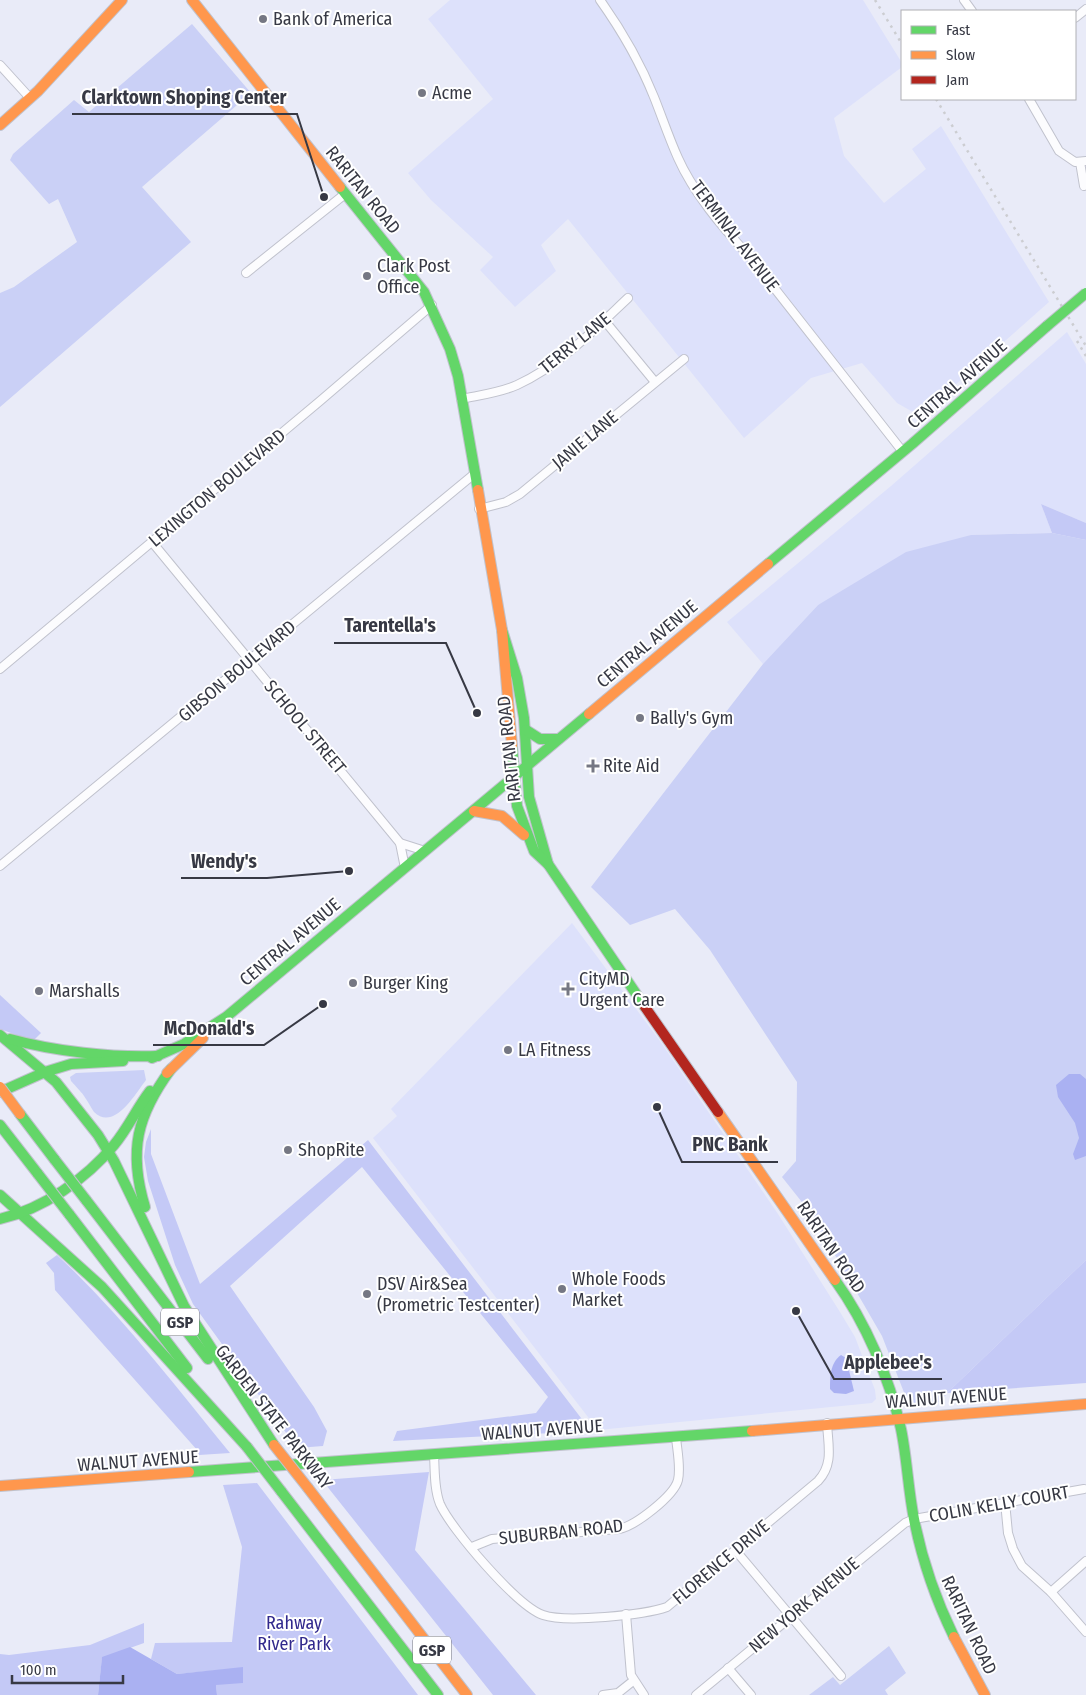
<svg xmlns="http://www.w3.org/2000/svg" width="1086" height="1695" font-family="'Fira Sans Condensed',sans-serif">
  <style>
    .built { fill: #dde1fb }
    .green { fill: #cad0f6 }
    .forest { fill: #c4c9f6 }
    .water { fill: #aab1f2 }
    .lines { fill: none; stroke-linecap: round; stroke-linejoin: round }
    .street-casing { stroke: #c0c2cd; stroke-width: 10 }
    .fast-casing { stroke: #c0c2cd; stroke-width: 12 }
    .slow-casing { stroke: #c0c2cd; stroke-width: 12 }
    .jam-casing { stroke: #c0c2cd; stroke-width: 12 }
    .street { stroke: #fcfcfe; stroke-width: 8 }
    .fast { stroke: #63d668; stroke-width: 10 }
    .slow { stroke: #ff974d; stroke-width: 10 }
    .jam { stroke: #b3261e; stroke-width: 10 }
    .rail { stroke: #cccdd1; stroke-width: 2.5; stroke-dasharray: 2.5 5; stroke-linecap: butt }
    .fast-bridge-casing { stroke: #c0c2cd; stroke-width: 12; stroke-linecap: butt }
    .slow-bridge-casing { stroke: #c0c2cd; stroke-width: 12; stroke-linecap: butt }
    .fast-bridge { stroke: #63d668; stroke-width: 10 }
    .slow-bridge { stroke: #ff974d; stroke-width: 10 }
    .poi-dot { fill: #757783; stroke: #fff; stroke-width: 2 }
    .labels { text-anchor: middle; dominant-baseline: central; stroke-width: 4; stroke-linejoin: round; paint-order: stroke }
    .shield { fill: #fff; stroke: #73747c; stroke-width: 1 }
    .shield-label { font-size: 16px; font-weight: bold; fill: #373944 }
    .poi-label { font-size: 18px; fill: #373944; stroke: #fff; text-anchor: start }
    .street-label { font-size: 18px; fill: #373944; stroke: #fff }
    .park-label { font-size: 18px; fill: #31298d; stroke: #fff }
    .leader { fill: none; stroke: #373944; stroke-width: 2 }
    .callout-dot { fill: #373944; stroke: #fff; stroke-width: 2 }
    .callout-label { font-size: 19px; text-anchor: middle; font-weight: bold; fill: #373944; stroke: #fff; stroke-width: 4; stroke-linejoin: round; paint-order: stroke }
  </style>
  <rect width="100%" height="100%" fill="#e9ebf8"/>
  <g class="built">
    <polygon points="450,0 863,0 902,63 902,67 834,118 844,156 884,203 926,169 912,149 941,126 1049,302 920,416 897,403 862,363 811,378 744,438 568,219 541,245 556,271 515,307 480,270 493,257 431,200 408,173 493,99 428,19"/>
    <polygon points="1067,332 1086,364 1086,523 1041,504 1052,533 971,535 818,605 763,664 727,622 891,486"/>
    <polygon points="572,923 660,1041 778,1214 840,1312 855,1337 875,1390 876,1399 872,1403 598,1430 373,1138 397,1116 391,1109"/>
  </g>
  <g class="green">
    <polygon points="192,24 251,93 142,187 191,242 0,407 0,293 14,287 77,242 58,199 49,204 10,160 13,154 74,100 89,112"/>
    <polygon points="1052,533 1086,540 1086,1260 947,1393 941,1402 915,1404 905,1395 882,1336 838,1260 805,1206 782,1177 796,1161 797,1082 710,950 675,909 630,925 591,887 763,664 818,605 906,552 971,535"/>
    <path d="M144,1070L146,1080C136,1093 114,1132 94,1112C91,1108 89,1103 86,1099C82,1092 76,1087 71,1081L70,1077L76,1073Z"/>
    <polygon points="889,1646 906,1673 885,1690 888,1695 809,1695 833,1677 840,1685"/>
  </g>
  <g class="forest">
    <polygon points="1041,504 1086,523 1086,540 1052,533"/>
    <polygon points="0,995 41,1033 33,1041 0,1029"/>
    <polygon points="151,1129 151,1154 200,1284 368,1140 591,1431 393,1441 397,1431 536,1413 548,1397 362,1167 230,1286 314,1407 327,1431 323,1446 297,1448 193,1304 175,1265 148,1181 144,1157 146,1142"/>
    <path d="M57,1255C121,1314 175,1386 230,1453L199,1455L198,1451L55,1290L54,1273L46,1263Z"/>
    <polygon points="1086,1260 1086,1383 947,1393"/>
    <polygon points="429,1472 415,1550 536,1695 493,1695 322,1480"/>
    <polygon points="257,1483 418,1695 217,1695 216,1685 243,1668 177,1674 151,1659 155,1643 232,1642 242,1547 223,1485"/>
    <polygon points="144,1623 144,1643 102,1658 98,1695 0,1695 0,1654 9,1655 90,1645"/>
  </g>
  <g class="water">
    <polygon points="1069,1074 1080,1074 1086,1079 1086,1156 1075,1160 1073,1154 1079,1138 1075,1123 1058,1097 1056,1085"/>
    <path d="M841,1355L846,1358L854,1391L846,1394L834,1393L830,1389C830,1377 830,1363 841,1355Z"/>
    <polygon points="130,1647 177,1674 243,1667 243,1683 216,1685 217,1695 98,1695 102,1657"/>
  </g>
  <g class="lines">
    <g class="street-casing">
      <g id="street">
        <path d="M600,0C622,31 640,62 654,97C662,117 669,138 678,158C694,194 723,228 750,257L903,452"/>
        <polyline points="964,0 972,11"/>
        <polyline points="1075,18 1086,9"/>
        <polyline points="0,65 30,98"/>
        <polyline points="1029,99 1059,151 1075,162 1086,161"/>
        <polyline points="1080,162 1084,186"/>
        <polyline points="246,273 345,194"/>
        <polyline points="604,320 655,382"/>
        <path d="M461,399C480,395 499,393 517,385C559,366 595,329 628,298"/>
        <polyline points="479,509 506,502 520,494 684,359"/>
        <polyline points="152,542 400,843 405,868"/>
        <polyline points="0,669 320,401 432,305"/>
        <polyline points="400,843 425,851"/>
        <polyline points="0,866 473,475"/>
        <path d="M434,1455C435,1471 434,1489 440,1504C451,1529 517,1606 543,1615C566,1623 644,1615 667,1607L818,1481C834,1464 828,1445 827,1423"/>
        <polyline points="1005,1502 1008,1533 1013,1549 1022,1566 1051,1592 1086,1632"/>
        <path d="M472,1547L492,1539L619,1529C635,1526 674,1496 678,1480C681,1467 677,1450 676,1437"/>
        <polyline points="736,1551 841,1676"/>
        <polyline points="1051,1592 1086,1561"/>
        <polyline points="626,1614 631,1675 644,1695"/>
        <polyline points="728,1668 751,1695"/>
        <polyline points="603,1695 618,1693 633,1681"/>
        <polyline points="696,1695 905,1523 914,1519 1084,1489"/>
      </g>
    </g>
    <g class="fast-casing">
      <g id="fast">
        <polyline points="340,187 424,292 450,349 458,376 478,490"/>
        <polyline points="768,564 912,444 1047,326"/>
        <polyline points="502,630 517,678 524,718 529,797 548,864 645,1007"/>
        <polyline points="526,730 540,739 558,739"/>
        <polyline points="512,746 517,806 534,851 548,864"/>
        <polyline points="0,1035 56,1082 98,1135 114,1161 184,1306 274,1445"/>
        <path d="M10,1039C53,1051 113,1058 158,1056"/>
        <polyline points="152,1058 184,1044 226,1017 589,714"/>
        <polyline points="0,1092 45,1072 71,1064 123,1061"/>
        <polyline points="20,1114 55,1160"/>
        <polyline points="0,1125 38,1174"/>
        <polyline points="0,1195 102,1287 247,1447"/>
        <polyline points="86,1200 208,1359"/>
        <path d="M145,1207C128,1151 137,1115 171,1069"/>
        <polyline points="69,1214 187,1368"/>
        <path d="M0,1219C43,1209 86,1179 114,1145C128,1128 137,1108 150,1091"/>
        <path d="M835,1280C866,1323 889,1377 901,1429C907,1458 908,1489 914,1519C922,1560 936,1600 954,1637"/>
        <polyline points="189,1472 752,1431"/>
        <polyline points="281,1491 438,1695"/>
      </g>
    </g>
    <g class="slow-casing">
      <g id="slow">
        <polyline points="192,0 340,187"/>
        <polyline points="0,125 38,91 122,0"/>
        <polyline points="478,490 502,630 512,746"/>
        <polyline points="589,714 768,564"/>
        <polyline points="474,811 502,816 524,835"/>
        <polyline points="167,1073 203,1038"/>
        <polyline points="718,1112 835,1280"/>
        <polyline points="752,1431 1086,1404"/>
        <polyline points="0,1486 189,1472"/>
        <polyline points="308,1488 467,1695"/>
        <polyline points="954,1637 985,1695"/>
      </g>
    </g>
    <g class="jam-casing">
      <polyline id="jam" points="645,1007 718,1112"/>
    </g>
    <use href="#street" class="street"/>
    <use href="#fast" class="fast"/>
    <use href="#slow" class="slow"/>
    <use href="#jam" class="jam"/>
    <g class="rail">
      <polyline points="875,0 902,44"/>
      <polyline points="936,99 1086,346"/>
      <polyline points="1077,341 1086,356"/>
    </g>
    <g class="fast-bridge-casing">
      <g id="fast-bridge">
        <polyline points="1047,326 1086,293"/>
        <polyline points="55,1160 86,1200"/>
        <polyline points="38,1174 69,1214"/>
        <polyline points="247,1447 281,1491"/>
      </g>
    </g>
    <g class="slow-bridge-casing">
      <g id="slow-bridge">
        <polyline points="0,1087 20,1114"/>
        <polyline points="274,1445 308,1488"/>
      </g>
    </g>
    <use href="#fast-bridge" class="fast-bridge"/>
    <use href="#slow-bridge" class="slow-bridge"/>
  </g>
  <g class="poi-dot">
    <circle cx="263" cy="19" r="5"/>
    <circle cx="422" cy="93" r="5"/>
    <circle cx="367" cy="276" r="5"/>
    <circle cx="640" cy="718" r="5"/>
    <path d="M590.5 758.5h5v5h5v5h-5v5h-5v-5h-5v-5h5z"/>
    <circle cx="353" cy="983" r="5"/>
    <path d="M565.5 981.5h5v5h5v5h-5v5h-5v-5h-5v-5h5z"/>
    <circle cx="39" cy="991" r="5"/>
    <circle cx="508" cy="1050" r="5"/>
    <circle cx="288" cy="1150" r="5"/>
    <circle cx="562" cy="1289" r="5"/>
    <circle cx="367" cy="1294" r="5"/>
  </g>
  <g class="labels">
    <g class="shield">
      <rect x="161" y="1308.5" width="38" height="27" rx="4"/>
      <rect x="413" y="1636.5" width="38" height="27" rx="4"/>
    </g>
    <g class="shield-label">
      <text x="180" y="1322">GSP</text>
      <text x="432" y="1650">GSP</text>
    </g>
    <g class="poi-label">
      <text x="273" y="19">Bank of America</text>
      <text x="432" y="93">Acme</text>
      <text x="377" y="266">Clark Post<tspan x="377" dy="21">Office</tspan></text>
      <text x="650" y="718">Bally's Gym</text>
      <text x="603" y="766">Rite Aid</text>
      <text x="579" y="979">CityMD<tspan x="579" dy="21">Urgent Care</tspan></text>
      <text x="363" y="983">Burger King</text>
      <text x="49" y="991">Marshalls</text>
      <text x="518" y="1050">LA Fitness</text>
      <text x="298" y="1150">ShopRite</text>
      <text x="572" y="1279">Whole Foods<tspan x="572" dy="21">Market</tspan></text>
      <text x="377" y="1284">DSV Air&amp;Sea<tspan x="377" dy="21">(Prometric Testcenter)</tspan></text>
    </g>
    <g class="street-label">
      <text transform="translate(363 190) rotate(51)">RARITAN ROAD</text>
      <text transform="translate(735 236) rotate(53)">TERMINAL AVENUE</text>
      <text transform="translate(575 343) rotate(-39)">TERRY LANE</text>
      <text transform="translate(957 384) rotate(-41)">CENTRAL AVENUE</text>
      <text transform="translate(585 440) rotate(-40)">JANIE LANE</text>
      <text transform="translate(217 488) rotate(-40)">LEXINGTON BOULEVARD</text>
      <text transform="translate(647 644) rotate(-40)">CENTRAL AVENUE</text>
      <text transform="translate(237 671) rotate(-40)">GIBSON BOULEVARD</text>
      <text transform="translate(305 727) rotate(50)">SCHOOL STREET</text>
      <text transform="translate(509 749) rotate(-96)">RARITAN ROAD</text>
      <text transform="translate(290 942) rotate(-40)">CENTRAL AVENUE</text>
      <text transform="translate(831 1247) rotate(56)">RARITAN ROAD</text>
      <text transform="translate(946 1398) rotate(-4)">WALNUT AVENUE</text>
      <text transform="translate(274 1417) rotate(52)">GARDEN STATE PARKWAY</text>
      <text transform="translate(542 1430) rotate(-4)">WALNUT AVENUE</text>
      <text transform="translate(138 1461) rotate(-4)">WALNUT AVENUE</text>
      <text transform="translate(999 1504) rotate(-10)">COLIN KELLY COURT</text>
      <text transform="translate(561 1532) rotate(-6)">SUBURBAN ROAD</text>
      <text transform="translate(721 1562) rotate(-40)">FLORENCE DRIVE</text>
      <text transform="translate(804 1605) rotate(-40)">NEW YORK AVENUE</text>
      <text transform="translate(969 1625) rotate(65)">RARITAN ROAD</text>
    </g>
    <g class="park-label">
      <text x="294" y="1623">Rahway<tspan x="294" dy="21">River Park</tspan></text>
    </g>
  </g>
  <path class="leader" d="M324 197L297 114H72M477 713L446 643H334M349 871L267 878H181M323 1004L264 1045H153M657 1107L682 1162H778M796 1311L834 1379H942"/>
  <g class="callout-dot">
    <circle cx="324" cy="197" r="5"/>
    <circle cx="477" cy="713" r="5"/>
    <circle cx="349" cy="871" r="5"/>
    <circle cx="323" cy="1004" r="5"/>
    <circle cx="657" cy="1107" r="5"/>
    <circle cx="796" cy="1311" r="5"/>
  </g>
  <g class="callout-label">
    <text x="184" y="104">Clarktown Shoping Center</text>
    <text x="390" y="632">Tarentella's</text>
    <text x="224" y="868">Wendy's</text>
    <text x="209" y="1035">McDonald's</text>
    <text x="730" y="1151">PNC Bank</text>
    <text x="888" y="1369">Applebee's</text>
  </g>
  <rect x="901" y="10" width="175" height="90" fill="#ffffff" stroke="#afb0b4"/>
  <rect x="911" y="26" width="25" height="8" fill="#63d668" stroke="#afb0b4"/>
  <text x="946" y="35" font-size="15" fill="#373944">Fast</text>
  <rect x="911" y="51" width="25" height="8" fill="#ff974d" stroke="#afb0b4"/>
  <text x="946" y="60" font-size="15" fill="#373944">Slow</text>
  <rect x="911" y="76" width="25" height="8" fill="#b3261e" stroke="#afb0b4"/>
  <text x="946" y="85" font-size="15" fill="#373944">Jam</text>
  <path d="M12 1675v8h111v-8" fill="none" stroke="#373944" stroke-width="2.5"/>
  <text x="20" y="1675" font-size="15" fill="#373944" stroke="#ffffff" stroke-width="4" paint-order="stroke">100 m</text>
</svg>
